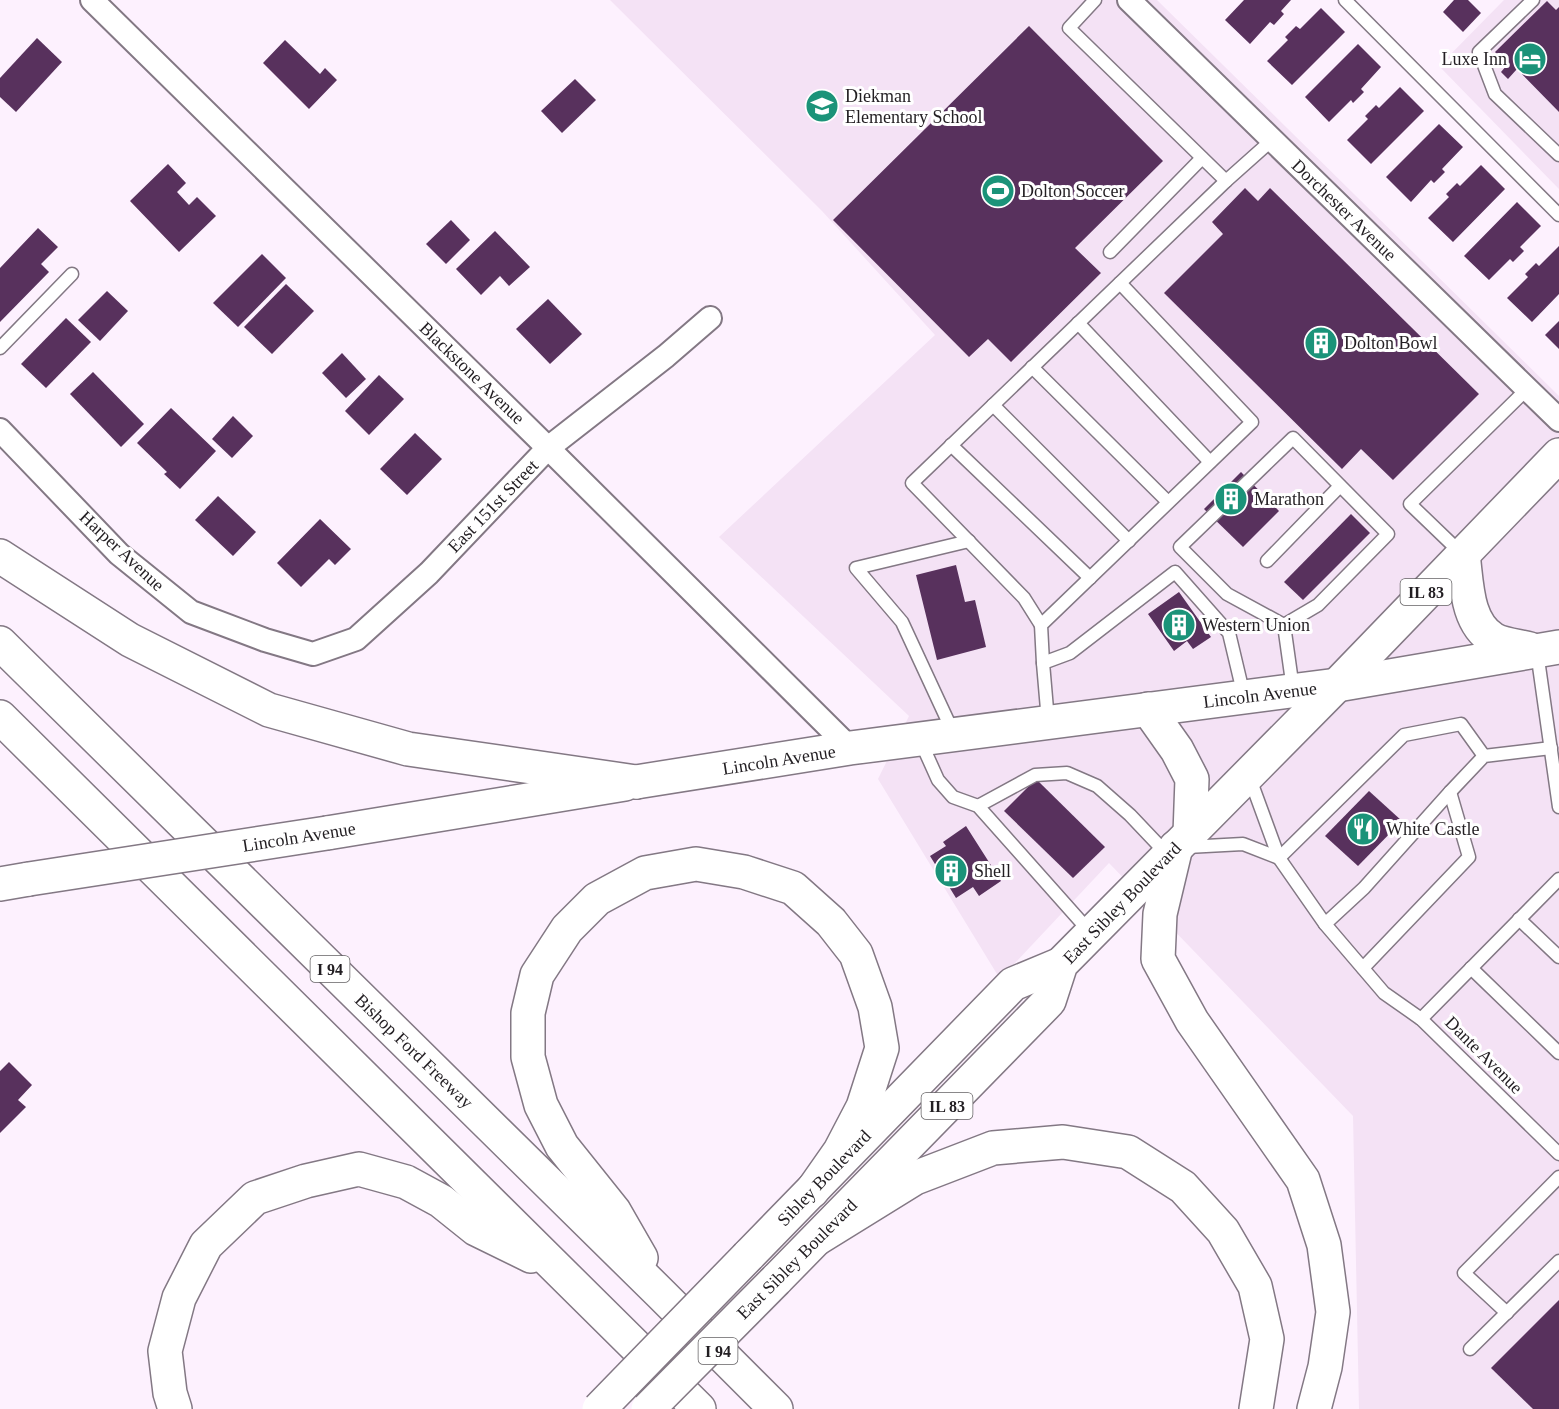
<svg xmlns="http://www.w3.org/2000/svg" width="1559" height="1409" font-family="Georgia,serif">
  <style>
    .built { fill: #f4e2f5 }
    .building { fill: #58315d }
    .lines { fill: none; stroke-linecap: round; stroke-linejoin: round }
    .lane-casing { stroke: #837884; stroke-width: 15 }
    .street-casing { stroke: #837884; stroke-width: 26 }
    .secondary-casing { stroke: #837884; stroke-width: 36 }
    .primary-casing { stroke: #837884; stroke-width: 36 }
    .highway-casing { stroke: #837884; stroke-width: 36 }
    .lane { stroke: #fff; stroke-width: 12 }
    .street { stroke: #fff; stroke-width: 22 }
    .secondary { stroke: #fff; stroke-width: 33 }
    .primary { stroke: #fff; stroke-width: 33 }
    .highway { stroke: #fff; stroke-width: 33 }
    .secondary-bridge-casing { stroke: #837884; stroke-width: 36; stroke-linecap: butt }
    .primary-bridge-casing { stroke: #837884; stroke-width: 36; stroke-linecap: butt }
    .secondary-bridge { stroke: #fff; stroke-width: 33 }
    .primary-bridge { stroke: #fff; stroke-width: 33 }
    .labels { text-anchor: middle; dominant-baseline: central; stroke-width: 6; stroke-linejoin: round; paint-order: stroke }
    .shield { fill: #fff; stroke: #646264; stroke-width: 1.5 }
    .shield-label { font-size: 16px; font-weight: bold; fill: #221e22 }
    .poi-label { font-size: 18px; fill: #221e22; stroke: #fff; text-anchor: start }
    .street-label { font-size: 18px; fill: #221e22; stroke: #fff }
  </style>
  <rect width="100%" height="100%" fill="#fdf1fe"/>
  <g class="built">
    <polygon points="610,0 1157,0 1559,396 1559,1409 1359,1409 1353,1116 1109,863 1000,979 878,779 909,716 719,537 935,335 822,211"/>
    <polygon points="1504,0 1559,0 1559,189 1439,66"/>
  </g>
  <g class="building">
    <polygon points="1244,0 1291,0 1281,11 1284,14 1274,25 1270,22 1250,44 1225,20"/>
    <polygon points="1454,0 1468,0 1481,13 1463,32 1443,12"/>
    <polygon points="1547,1 1556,10 1559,7 1559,112 1517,69 1508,79 1501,72 1507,65 1495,52"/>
    <polygon points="1321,8 1345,32 1292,85 1267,61 1288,40 1285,37 1296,26 1300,29"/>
    <polygon points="1029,26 1163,161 1075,248 1101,273 1011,362 988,339 969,357 833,220"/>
    <polygon points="37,38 62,62 16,112 0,97 0,78"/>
    <polygon points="285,40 320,74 325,68 337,80 309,109 263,63"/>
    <polygon points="1358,44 1381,67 1361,89 1364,92 1353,103 1351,100 1329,122 1305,97"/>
    <polygon points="575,79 596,100 562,133 541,111"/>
    <polygon points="1400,87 1424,111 1371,164 1347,140 1368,119 1365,116 1376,105 1379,108"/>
    <polygon points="1439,124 1463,147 1442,169 1445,172 1434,183 1431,180 1411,202 1386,177"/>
    <polygon points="168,164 186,183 177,192 189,205 197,197 216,216 179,252 130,201"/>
    <polygon points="1481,165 1505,189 1453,242 1428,218 1449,197 1446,194 1457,183 1460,186"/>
    <polygon points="1245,188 1258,201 1270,188 1479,394 1393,480 1361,449 1342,469 1164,293 1223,234 1212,222"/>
    <polygon points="1517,202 1541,226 1520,247 1524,251 1513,262 1510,259 1489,280 1464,256"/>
    <polygon points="451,220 470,240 446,264 426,244"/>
    <polygon points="38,228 58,247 41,264 49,272 0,322 0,268"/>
    <polygon points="495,231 530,267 509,286 500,276 481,295 456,269"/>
    <polygon points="1559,246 1559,294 1532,322 1507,298 1528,277 1525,274 1536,263 1539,266"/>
    <polygon points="262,254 286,278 238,327 213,303"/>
    <polygon points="286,284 314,311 272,354 244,327"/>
    <polygon points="107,291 128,311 100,341 78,320"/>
    <polygon points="548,299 582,334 550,364 516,329"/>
    <polygon points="66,318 91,342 46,388 21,364"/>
    <polygon points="1559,321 1559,349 1545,335"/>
    <polygon points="342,353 366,379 346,398 322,373"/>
    <polygon points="93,372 144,424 121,447 70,394"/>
    <polygon points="379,375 404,399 369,435 345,411"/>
    <polygon points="171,408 216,451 180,489 164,474 167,472 137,443"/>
    <polygon points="233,416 253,436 232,458 212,439"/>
    <polygon points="415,433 442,459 407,495 380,469"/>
    <polygon points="1241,472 1279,511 1243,547 1204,509"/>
    <polygon points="218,496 256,532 233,556 195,520"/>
    <polygon points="1351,514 1370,533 1303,600 1284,582"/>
    <polygon points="320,519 351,549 335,565 329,559 301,587 277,563"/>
    <polygon points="956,565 965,602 975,600 986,647 937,660 916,575"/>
    <polygon points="1179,592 1211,637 1193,649 1187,641 1174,651 1148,614"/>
    <polygon points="1036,779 1105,847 1073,878 1004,811"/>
    <polygon points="1369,791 1402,821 1358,866 1325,836"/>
    <polygon points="966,826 1001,881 979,896 973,887 956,898 930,856 946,846 943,842"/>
    <polygon points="9,1062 32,1085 18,1100 26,1107 0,1133 0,1071"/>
    <polygon points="1559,1300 1559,1409 1533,1409 1491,1368"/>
  </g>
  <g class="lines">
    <g class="lane-casing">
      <g id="lane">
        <polyline points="1095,0 1069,28 1226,181 1272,140"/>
        <polyline points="1345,0 1559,215"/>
        <polyline points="1533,0 1479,52 1495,94 1559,155"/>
        <polyline points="1110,252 1202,158"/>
        <polyline points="1078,323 1210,462"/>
        <polyline points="0,348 72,274"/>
        <polyline points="1032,367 1168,502"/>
        <polyline points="993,405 1129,541"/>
        <polyline points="951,445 1090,578"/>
        <polyline points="1462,554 1410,504 1527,389"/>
        <polyline points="1267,561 1340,486"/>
        <polyline points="1041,625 1024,598 912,483 1226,181"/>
        <polyline points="1284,625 1227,594 1180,547 1293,438 1388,534 1318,605 1284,625 1293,689"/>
        <polyline points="1537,652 1559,807"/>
        <polyline points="1043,663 1041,625 1252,422 1120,283"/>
        <polyline points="1048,721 1043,663 1070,653 1175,572 1229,633 1244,696"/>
        <polyline points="953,732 902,622 856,568 969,541"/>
        <polyline points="920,740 938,780 953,797 978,806 1090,932"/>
        <polyline points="1249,776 1279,858 1325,924 1384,993 1421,1019 1559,1154"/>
        <polyline points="978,806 1035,775 1067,773 1097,786 1130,815 1167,854"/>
        <polyline points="1187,847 1243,844 1279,858"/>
        <polyline points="1279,858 1404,735 1461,724 1484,756"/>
        <polyline points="1519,919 1559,957"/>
        <polyline points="1325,924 1364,888 1450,792 1484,756 1551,748"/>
        <polyline points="1363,968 1469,857 1450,792"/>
        <polyline points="1471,968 1559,1053"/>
        <polyline points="1421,1019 1559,879"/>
        <polyline points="1507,1313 1464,1273 1559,1177"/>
        <polyline points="1470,1349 1559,1261"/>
      </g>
    </g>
    <g class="street-casing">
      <g id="street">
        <polyline points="92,0 548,448 850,748"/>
        <polyline points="1129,0 1559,420"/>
        <polyline points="0,430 119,554 191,612 265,640 313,654 356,639 429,573 548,448 666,356 710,318"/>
      </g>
    </g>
    <g class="secondary-casing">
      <g id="secondary">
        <path d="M1463,554C1467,584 1466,622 1493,639C1503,645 1519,646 1530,649"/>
        <polyline points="1337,685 1559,647"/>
        <polyline points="327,833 625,784"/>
        <polyline points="0,884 29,879"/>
      </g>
    </g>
    <g class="primary-casing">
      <g id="primary">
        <polyline points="1148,709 1177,750 1192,779 1190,834"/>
        <polyline points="636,782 850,748 1337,685"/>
        <polyline points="748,1256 1013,984 1061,964"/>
        <polyline points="776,1280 1049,1001 1061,964 1337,685 1559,455"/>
      </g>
    </g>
    <g class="highway-casing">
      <g id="highway">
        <polyline points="0,556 130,640 269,710 408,749 636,782"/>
        <polyline points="0,643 661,1294 776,1409"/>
        <polyline points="0,717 699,1409"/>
        <polyline points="1176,847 1160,914 1158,959 1192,1021 1303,1180 1324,1245 1333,1312 1325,1367 1314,1409"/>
        <polyline points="818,1238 915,1178 993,1148 1063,1142 1128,1152 1183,1187 1223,1231 1255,1286 1267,1339 1256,1409"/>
        <polyline points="641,1258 614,1211 562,1146 541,1105 528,1057 528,1013 537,975 567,929 597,899 645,873 696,864 744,872 793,888 831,922 856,954 875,1007 882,1048 863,1107 840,1151 812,1191"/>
        <polyline points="175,1409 170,1393 165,1351 179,1298 206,1245 255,1198 306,1181 359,1169 406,1182 441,1201 476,1229 531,1256"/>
      </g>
    </g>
    <use href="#lane" class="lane"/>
    <use href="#street" class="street"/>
    <use href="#secondary" class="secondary"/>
    <use href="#primary" class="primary"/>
    <use href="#highway" class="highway"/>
    <g class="secondary-bridge-casing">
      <polyline id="secondary-bridge" points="29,879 327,833"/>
    </g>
    <g class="primary-bridge-casing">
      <g id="primary-bridge">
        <polyline points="599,1409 748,1256"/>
        <polyline points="648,1409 776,1280"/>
      </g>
    </g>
    <use href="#secondary-bridge" class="secondary-bridge"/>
    <use href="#primary-bridge" class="primary-bridge"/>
  </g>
  <defs>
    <g id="hotel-disc" transform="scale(1.725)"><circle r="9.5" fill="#1b9379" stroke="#fff"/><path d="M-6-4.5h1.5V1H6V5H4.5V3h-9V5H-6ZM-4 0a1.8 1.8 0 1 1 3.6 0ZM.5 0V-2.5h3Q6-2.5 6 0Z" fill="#fff"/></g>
    <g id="school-disc" transform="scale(1.725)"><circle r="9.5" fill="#1b9379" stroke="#fff"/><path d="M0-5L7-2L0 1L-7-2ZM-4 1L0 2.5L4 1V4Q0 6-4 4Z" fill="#fff"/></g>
    <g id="stadium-disc" transform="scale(1.725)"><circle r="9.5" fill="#1b9379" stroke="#fff"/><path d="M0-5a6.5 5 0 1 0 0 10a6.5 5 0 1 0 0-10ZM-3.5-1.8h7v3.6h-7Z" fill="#fff"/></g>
    <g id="building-disc" transform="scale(1.725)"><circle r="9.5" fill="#1b9379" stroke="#fff"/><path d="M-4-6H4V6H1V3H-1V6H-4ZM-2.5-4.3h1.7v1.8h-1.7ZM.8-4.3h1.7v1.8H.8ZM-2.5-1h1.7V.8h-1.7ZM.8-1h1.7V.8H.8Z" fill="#fff"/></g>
    <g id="restaurant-disc" transform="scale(1.725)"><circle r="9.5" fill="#1b9379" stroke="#fff"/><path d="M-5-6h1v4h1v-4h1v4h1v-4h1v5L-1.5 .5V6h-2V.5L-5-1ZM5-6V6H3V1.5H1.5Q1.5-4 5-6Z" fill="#fff"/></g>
  </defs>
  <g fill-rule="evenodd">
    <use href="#hotel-disc" x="1530" y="59"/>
    <use href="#school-disc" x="822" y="106"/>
    <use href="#stadium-disc" x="998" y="191"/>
    <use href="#building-disc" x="1321" y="343"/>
    <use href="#building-disc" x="1231" y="499"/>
    <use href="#building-disc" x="1179" y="625"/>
    <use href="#restaurant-disc" x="1363" y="829"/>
    <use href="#building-disc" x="951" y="871"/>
  </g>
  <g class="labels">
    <g class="shield">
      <rect x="1400.5" y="579" width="51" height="26" rx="4.5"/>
      <rect x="310.5" y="956" width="39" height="26" rx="4.5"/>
      <rect x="921.5" y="1093" width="51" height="26" rx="4.5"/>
      <rect x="698.5" y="1338" width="39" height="26" rx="4.5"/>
    </g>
    <g class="shield-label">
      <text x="1426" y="592">IL 83</text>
      <text x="330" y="969">I 94</text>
      <text x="947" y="1106">IL 83</text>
      <text x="718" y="1351">I 94</text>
    </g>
    <g class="poi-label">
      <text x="1507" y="59" text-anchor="end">Luxe Inn</text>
      <text x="845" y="96">Diekman<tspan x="845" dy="21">Elementary School</tspan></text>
      <text x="1021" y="191">Dolton Soccer</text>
      <text x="1344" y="343">Dolton Bowl</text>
      <text x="1254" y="499">Marathon</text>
      <text x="1202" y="625">Western Union</text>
      <text x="1386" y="829">White Castle</text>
      <text x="974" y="871">Shell</text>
    </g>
    <g class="street-label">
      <text transform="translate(1344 210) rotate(44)">Dorchester Avenue</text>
      <text transform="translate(472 373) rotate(44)">Blackstone Avenue</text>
      <text transform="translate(493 506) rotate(-46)">East 151st Street</text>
      <text transform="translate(122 551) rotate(43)">Harper Avenue</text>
      <text transform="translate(1260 695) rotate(-7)">Lincoln Avenue</text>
      <text transform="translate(779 760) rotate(-9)">Lincoln Avenue</text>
      <text transform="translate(299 837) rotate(-9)">Lincoln Avenue</text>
      <text transform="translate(1122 903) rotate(-46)">East Sibley Boulevard</text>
      <text transform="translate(414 1051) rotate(44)">Bishop Ford Freeway</text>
      <text transform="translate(1484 1055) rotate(45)">Dante Avenue</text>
      <text transform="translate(824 1178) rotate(-46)">Sibley Boulevard</text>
      <text transform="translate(797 1259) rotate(-45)">East Sibley Boulevard</text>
    </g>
  </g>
</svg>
